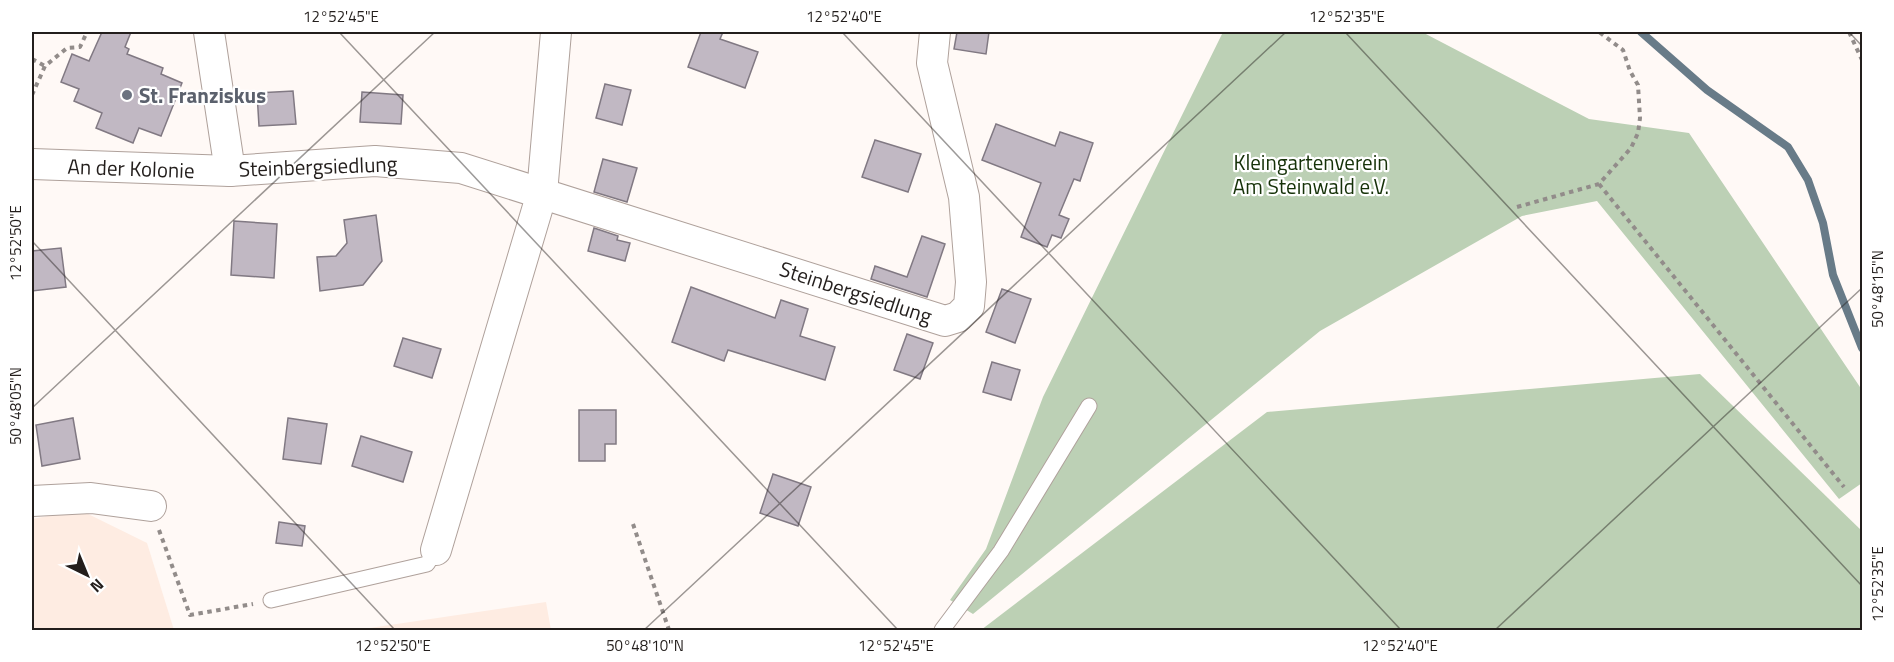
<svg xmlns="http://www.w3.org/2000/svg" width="1894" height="662" font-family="'Titillium Web',sans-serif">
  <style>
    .industrial { fill: #feece2 }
    .green { fill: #bcd0b5 }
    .forest { fill: #bcd0b4 }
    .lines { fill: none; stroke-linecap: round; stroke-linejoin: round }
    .stream { stroke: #687b88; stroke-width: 8 }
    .building { fill: #c1b8c3; stroke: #817983; stroke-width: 1.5 }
    .service-casing { stroke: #afa19b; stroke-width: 17 }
    .minor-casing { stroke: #afa19b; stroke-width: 32 }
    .path { stroke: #928c8a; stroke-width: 4; stroke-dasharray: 4.5 4.5; stroke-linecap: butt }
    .service { stroke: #fff; stroke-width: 15 }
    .minor { stroke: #fff; stroke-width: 30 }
    .ticks { fill: none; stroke: #231e1c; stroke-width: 1.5; stroke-opacity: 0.45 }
    .worship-dot { fill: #6b7280; stroke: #fff; stroke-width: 2 }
    .labels { text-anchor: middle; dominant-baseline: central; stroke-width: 4.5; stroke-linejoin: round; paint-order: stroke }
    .worship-label { font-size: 21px; font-weight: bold; fill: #5b616d; stroke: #fff; text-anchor: start }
    .park-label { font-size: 21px; fill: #153108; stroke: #fff }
    .street-label { font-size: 21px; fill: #231e1c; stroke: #fff }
    .neatline { fill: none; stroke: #231e1c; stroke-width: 2 }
    .ticks-label { font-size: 15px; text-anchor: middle; fill: #231e1c }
  </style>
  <rect width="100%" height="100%" fill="#fff9f6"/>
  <g class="industrial">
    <polygon points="80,510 147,543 174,630 32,630 32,519"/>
    <polygon points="546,602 551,630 356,630"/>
  </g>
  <polygon class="green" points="1223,32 1422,32 1589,119 1689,133 1862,390 1862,483 1839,499 1597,201 1522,216 1320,331 973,614 950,600 986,549 1043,397"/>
  <polygon class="forest" points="1700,374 1862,531 1862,630 981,630 1267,412"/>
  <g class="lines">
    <polyline class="stream" points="1641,32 1707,90 1788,147 1808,180 1823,223 1833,275 1862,348"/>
  </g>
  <g class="building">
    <polygon points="102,32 131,32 125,47 129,49 127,54 163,68 161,74 182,83 161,136 139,128 133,143 96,128 102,113 74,101 79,89 61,82 72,54 89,61"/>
    <polygon points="701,32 723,32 720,39 758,52 745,88 688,67"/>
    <polygon points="957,32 989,32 986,54 954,49"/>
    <polygon points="605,84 631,90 622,125 596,118"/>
    <polygon points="293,91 296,124 259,126 257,93"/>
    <polygon points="362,92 403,95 401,124 360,122"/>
    <polygon points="996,124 1055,146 1060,132 1093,143 1080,181 1074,179 1059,215 1069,219 1061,238 1052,235 1047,247 1021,237 1041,183 982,160"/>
    <polygon points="875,140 921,154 908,192 862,177"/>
    <polygon points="603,159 637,168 627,202 594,192"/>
    <polygon points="376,215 382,261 363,285 320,291 317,257 336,256 347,243 344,220"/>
    <polygon points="234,221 277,224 274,278 231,275"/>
    <polygon points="594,228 618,236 617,240 630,243 625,261 588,251"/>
    <polygon points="922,236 945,244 927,297 871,279 875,266 907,277"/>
    <polygon points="61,248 66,287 32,291 32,251"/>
    <polygon points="691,287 775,318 781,300 808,309 800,336 835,347 825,380 728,350 724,361 672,342"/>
    <polygon points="1002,289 1031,299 1015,343 986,332"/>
    <polygon points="907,334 933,343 920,379 894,370"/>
    <polygon points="403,338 441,349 432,378 394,366"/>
    <polygon points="992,362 1020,370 1011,400 983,392"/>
    <polygon points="579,410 616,410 616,444 605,444 605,461 579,461"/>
    <polygon points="73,418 80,459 42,466 36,425"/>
    <polygon points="288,418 327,424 321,464 283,459"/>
    <polygon points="361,436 412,452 403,482 352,466"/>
    <polygon points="773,474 811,487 798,526 760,513"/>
    <polygon points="279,522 305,526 302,546 276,543"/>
  </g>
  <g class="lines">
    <g class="service-casing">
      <g id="service">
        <polyline points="271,600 427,564 436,550"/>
        <polyline points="942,630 1001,551 1089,406"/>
      </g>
    </g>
    <g class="minor-casing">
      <g id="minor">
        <polyline points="209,32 230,171"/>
        <polyline points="32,164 230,171 375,161 461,168 945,321 958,317 969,306 971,282 964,197 932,63 935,32"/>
        <polyline points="32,501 91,498 151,506"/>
        <polyline points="436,550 542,193 556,32"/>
      </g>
    </g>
    <g class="path">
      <polyline points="1849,32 1862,60"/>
      <polyline points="32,59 45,66"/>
      <polyline points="32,95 45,66 67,48 80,47 87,32"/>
      <polyline points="1599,184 1844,487"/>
      <polyline points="1517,207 1599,184 1631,148 1638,133 1640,118 1638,85 1630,71 1623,50 1599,32"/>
      <polyline points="633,524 669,630"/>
      <polyline points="159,530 190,615 253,604"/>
    </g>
    <use href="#service" class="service"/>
    <use href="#minor" class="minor"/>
  </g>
  <path class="ticks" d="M339,32L898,630M842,32L1401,630M1345,32L1862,586M1849,32L1862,46M32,241L395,630M32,408L435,32M644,630L1286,32M1495,630L1862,288"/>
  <circle class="worship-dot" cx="127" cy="95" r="6"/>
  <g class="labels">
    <g class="worship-label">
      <text x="139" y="95">St. Franziskus</text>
    </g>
    <g class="park-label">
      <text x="1311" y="162">Kleingartenverein<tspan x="1311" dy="24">Am Steinwald e.V.</tspan></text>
    </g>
    <g class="street-label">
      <text transform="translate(318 166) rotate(-2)">Steinbergsiedlung</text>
      <text transform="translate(131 168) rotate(2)">An der Kolonie</text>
      <text transform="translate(856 292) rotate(18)">Steinbergsiedlung</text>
    </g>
  </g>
  <rect width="1894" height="662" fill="none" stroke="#ffffff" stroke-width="66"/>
  <g transform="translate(87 575) rotate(137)" stroke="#ffffff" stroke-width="4.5" paint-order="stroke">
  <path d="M0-4.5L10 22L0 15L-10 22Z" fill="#231e1c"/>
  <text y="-9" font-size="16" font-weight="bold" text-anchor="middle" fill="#231e1c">N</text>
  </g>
  <rect x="33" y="33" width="1828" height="596" class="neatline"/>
  <g class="ticks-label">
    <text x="341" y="22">12°52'45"E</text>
    <text x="844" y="22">12°52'40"E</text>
    <text x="1347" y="22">12°52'35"E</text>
    <text transform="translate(16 243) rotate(-90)" y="5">12°52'50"E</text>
    <text transform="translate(1878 289) rotate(-90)" y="5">50°48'15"N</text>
    <text transform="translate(16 406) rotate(-90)" y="5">50°48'05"N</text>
    <text transform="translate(1878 584) rotate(-90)" y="5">12°52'35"E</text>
    <text x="393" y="651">12°52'50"E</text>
    <text x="645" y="651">50°48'10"N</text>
    <text x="896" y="651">12°52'45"E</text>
    <text x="1400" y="651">12°52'40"E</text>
  </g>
</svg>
